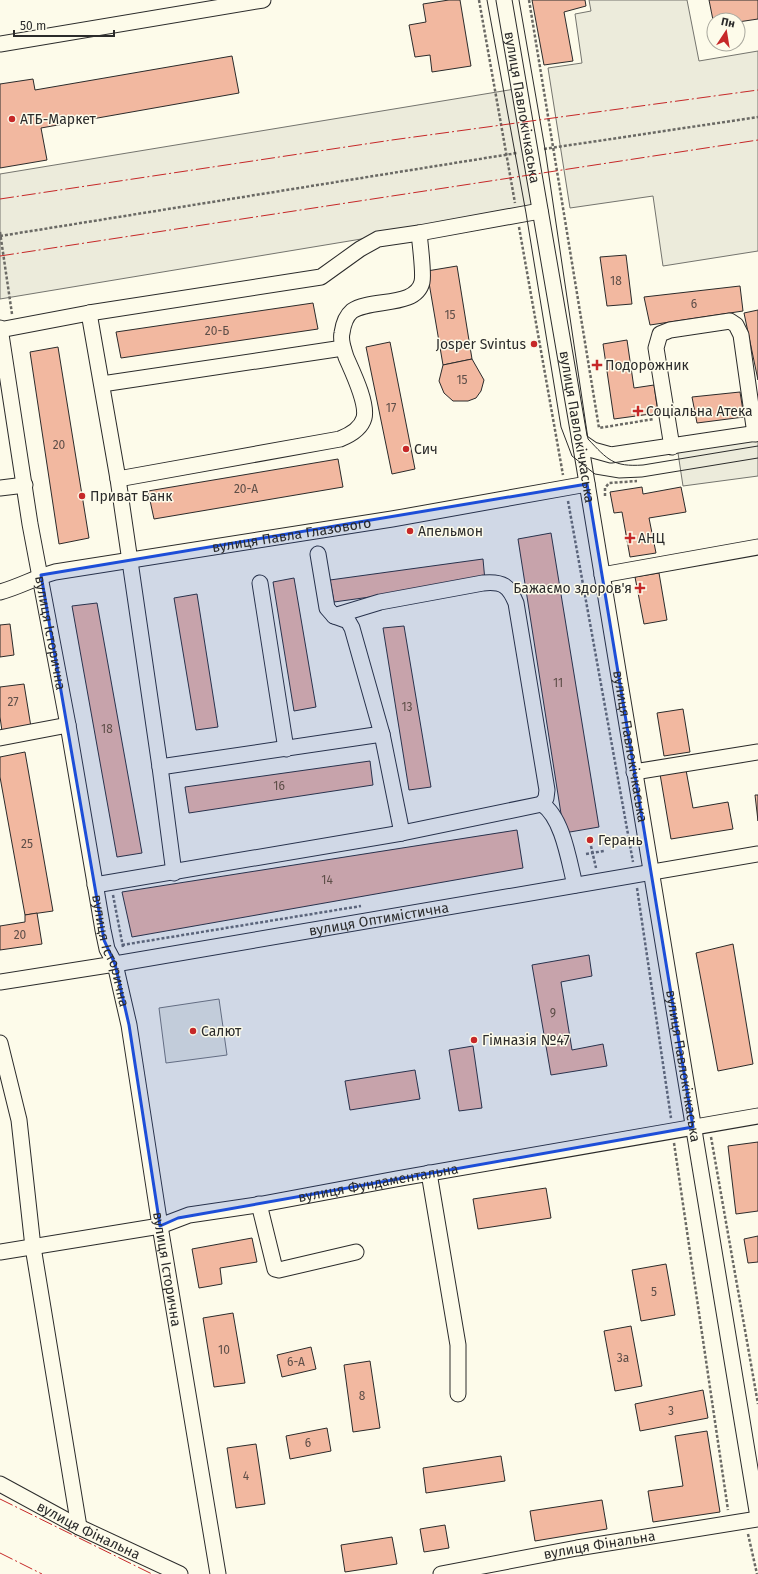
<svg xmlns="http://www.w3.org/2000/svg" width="758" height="1574" font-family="'Fira Sans',sans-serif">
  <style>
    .green { fill: #ecebdb; stroke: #74746e }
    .building { fill: #f2b8a0; stroke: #2b2b2b }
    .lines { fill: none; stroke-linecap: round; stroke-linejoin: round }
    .minor-casing { stroke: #2b2b2b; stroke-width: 17 }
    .path { stroke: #6a6964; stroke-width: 2.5; stroke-dasharray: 3 2; stroke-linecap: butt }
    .minor { stroke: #fdfbea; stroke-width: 15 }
    .tram { stroke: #2b2b2b; stroke-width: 1 }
    .power { stroke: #c62828; stroke-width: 1; stroke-dasharray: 14 3 2 3; stroke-linecap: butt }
    .marked { fill: #1d4ed8; fill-opacity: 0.2; stroke: #1d4ed8; stroke-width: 3; stroke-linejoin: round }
    .poi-dot { fill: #c62828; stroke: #fdfbea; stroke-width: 1.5 }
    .labels { text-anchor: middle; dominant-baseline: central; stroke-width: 3; stroke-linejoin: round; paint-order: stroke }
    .number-label { font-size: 12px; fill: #5d4e48 }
    .street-label { font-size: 14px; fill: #2b2b2b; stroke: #fdfbea }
    .poi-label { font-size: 14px; fill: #2b2b2b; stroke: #fdfbea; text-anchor: start }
  </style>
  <rect width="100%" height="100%" fill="#fdfbea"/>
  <g class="green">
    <polygon points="589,0 687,0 699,61 758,51 758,251 663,266 653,196 570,208 548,68 582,63 575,14 591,11"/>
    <polygon points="515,89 536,210 0,299 0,174"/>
    <polygon points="758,427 758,476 683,486 676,440"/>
    <polygon points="219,999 227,1055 166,1063 159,1008"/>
  </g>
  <g class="building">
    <polygon points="449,0 460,0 471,66 432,72 430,55 415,57 409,25 426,22 423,4"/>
    <polygon points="532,0 585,0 586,6 564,12 573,61 544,65"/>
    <polygon points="709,0 758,0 758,19 738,22 738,20 714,20 714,25"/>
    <polygon points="232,56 239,93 41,128 47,160 0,168 0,84 33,79 35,90"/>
    <polygon points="626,255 632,304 607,306 600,257"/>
    <polygon points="457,266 472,359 443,365 427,271"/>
    <polygon points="740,286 743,311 650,325 644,297"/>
    <polygon points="313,303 318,329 121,358 116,332"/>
    <polygon points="758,310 758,380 744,313"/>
    <polygon points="627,340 634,388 654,385 658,413 614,419 603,344"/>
    <polygon points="390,342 415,469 392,474 366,347"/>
    <polygon points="58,347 89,538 59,544 30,352"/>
    <polygon points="472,359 484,380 481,391 476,398 468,401 453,401 444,393 439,381 443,365"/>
    <polygon points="740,392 744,417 697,423 692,397"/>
    <polygon points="338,459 343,487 154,519 148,491"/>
    <polygon points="642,487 643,494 681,487 686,512 649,518 656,553 630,557 622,512 614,513 610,492"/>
    <polygon points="551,533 599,827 564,833 518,539"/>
    <polygon points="483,559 485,581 334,602 330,580"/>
    <polygon points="659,573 667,620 644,624 635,577"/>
    <polygon points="294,578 316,707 294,711 273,582"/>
    <polygon points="197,594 218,727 196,730 174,598"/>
    <polygon points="97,603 142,853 117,857 72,606"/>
    <polygon points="10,624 14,655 0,657 0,625"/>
    <polygon points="404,626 431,787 409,790 383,628"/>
    <polygon points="24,684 31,727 2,731 0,717 0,687"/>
    <polygon points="683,709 690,752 664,756 657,713"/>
    <polygon points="25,752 53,911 25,915 0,777 0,757"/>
    <polygon points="370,761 373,785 189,813 185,787"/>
    <polygon points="686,770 693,808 728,802 733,829 671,839 660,774"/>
    <polygon points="755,795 758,795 758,821"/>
    <polygon points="517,830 523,868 132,937 122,892"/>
    <polygon points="37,913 42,944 0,950 0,926 25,922 25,915"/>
    <polygon points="733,944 753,1064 718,1071 696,953"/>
    <polygon points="589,955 592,976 561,982 572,1050 603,1044 607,1066 551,1075 532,965"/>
    <polygon points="473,1046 482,1108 459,1111 449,1050"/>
    <polygon points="415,1070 420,1099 350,1110 345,1081"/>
    <polygon points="758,1142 758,1211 736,1214 728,1146"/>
    <polygon points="546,1188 551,1218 478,1229 473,1199"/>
    <polygon points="758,1236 758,1262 748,1263 744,1239"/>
    <polygon points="252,1238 257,1262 220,1268 222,1284 199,1288 192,1249"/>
    <polygon points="666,1264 675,1315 641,1321 632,1270"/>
    <polygon points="233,1313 245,1383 214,1387 203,1318"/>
    <polygon points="631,1326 642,1386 615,1391 604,1331"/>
    <polygon points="311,1347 316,1369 282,1377 277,1355"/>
    <polygon points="370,1361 380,1428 353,1432 344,1365"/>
    <polygon points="703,1390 708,1418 640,1431 635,1404"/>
    <polygon points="327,1428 331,1451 290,1459 286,1436"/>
    <polygon points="707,1431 720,1512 653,1522 648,1491 683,1486 675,1436"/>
    <polygon points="256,1444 265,1504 236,1508 227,1448"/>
    <polygon points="501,1456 505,1481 426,1493 423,1468"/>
    <polygon points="602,1500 607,1529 535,1541 530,1511"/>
    <polygon points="445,1525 449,1548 424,1552 420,1529"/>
    <polygon points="392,1537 397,1564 345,1572 341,1545"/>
  </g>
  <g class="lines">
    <g class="minor-casing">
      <g id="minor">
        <path id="s1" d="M504,0L584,465L758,1517"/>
        <polyline points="0,44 263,0"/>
        <polyline points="89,313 118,479 160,767 174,873"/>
        <path id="s2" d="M0,328L30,524L68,725L103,930L107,949L115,964L129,1025L160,1226L218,1574"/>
        <polyline points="0,330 89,313 321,277 360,249 378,239 419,233 540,211"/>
        <polyline points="102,384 343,348"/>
        <polyline points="580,441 593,450 611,455 758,433"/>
        <polyline points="672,447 656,348 660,334 670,330 730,321 736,325 741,335 755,434"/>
        <path d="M118,479L340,439C350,435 361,429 364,418C368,403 352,371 346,357C344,350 340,341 342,333C343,326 346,316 352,311C371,298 416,308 422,282C424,274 420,243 419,233"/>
        <polyline points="0,488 25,485"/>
        <polyline points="318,554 327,608 334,616 348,621 352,628 382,734 402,833"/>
        <polyline points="602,575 758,547"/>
        <polyline points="260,583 286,749"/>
        <path id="s3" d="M0,592C19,587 36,577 55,572L392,519L587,484"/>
        <path d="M334,616L380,602L483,583C503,581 509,586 516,603L547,790L546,798L542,804C563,818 569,862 575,885"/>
        <polyline points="0,738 68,725"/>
        <polyline points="160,767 382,734"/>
        <polyline points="634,772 758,752"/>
        <polyline points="95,885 402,833 542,804"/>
        <path id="s4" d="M0,982L115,964L758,854"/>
        <polyline points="0,1043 19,1120 33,1247 79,1527"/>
        <polyline points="429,1173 458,1345 458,1394"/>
        <polyline points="259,1204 275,1269 279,1270 356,1252"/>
        <path id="s5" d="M0,1252L160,1226L189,1215L257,1205L396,1179L758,1116"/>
        <path id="s6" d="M0,1484L79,1527L180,1574"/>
        <path id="s7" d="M441,1574L577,1548L758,1519"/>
      </g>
    </g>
    <g class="path">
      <polyline points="479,0 515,203"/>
      <polyline points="529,0 599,428 654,419"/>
      <polyline points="544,149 758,117"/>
      <polyline points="519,227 563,475"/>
      <polyline points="0,232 12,314"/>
      <polyline points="0,236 517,153"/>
      <polyline points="605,496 605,488 609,483 637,481"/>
      <polyline points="568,501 633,862"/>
      <polyline points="591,846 596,868"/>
      <polyline points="586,854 604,851"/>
      <polyline points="637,888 671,1118"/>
      <polyline points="113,895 123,947"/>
      <polyline points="122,945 361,906"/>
      <polyline points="711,1137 758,1404"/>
      <polyline points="674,1143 728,1510"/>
      <polyline points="748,1534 757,1574"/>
    </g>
    <use href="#minor" class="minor"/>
    <g class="tram">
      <polyline points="487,0 526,213 561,427 572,456 595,474 619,478 642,477 758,458"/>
      <path d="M519,0L545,149L588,439C608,460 613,467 643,465L758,446"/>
    </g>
    <g class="power">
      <polyline points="0,199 392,140 758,90"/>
      <polyline points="0,256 758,140"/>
      <polyline points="0,1499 152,1574"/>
      <polyline points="0,1553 42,1574"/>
    </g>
  </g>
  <path class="marked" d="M587,484L693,1127L178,1218L160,1226L129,1025L115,964L104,940L41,575Z"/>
  <g class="poi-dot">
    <circle cx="12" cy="119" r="4"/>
    <circle cx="534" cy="344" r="4"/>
    <path d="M595 359h4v4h4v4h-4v4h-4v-4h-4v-4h4z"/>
    <path d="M636 405h4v4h4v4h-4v4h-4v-4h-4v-4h4z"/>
    <circle cx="406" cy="449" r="4"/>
    <circle cx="82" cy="496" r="4"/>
    <circle cx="410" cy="531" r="4"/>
    <path d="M628 532h4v4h4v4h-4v4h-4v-4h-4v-4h4z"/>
    <path d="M638 582h4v4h4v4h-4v4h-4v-4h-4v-4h4z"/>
    <circle cx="590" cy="840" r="4"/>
    <circle cx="193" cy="1031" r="4"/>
    <circle cx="474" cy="1040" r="4"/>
  </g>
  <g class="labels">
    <g class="number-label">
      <text x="616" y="281">18</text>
      <text x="694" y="304">6</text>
      <text x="450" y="315">15</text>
      <text x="217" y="331">20-Б</text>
      <text x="462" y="380">15</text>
      <text x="391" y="408">17</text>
      <text x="59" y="445">20</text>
      <text x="246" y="489">20-А</text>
      <text x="558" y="683">11</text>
      <text x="13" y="702">27</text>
      <text x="407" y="707">13</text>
      <text x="107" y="729">18</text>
      <text x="279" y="786">16</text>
      <text x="27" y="844">25</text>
      <text x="327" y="880">14</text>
      <text x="20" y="935">20</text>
      <text x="553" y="1013">9</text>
      <text x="654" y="1292">5</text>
      <text x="224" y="1350">10</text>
      <text x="623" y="1358">3а</text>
      <text x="296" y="1362">6-А</text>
      <text x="362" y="1396">8</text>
      <text x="671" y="1411">3</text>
      <text x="308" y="1443">6</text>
      <text x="246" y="1476">4</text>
    </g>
    <g class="street-label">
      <text stroke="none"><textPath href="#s1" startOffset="109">вулиця Павлокічкаська</textPath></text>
      <text stroke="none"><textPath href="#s1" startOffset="433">вулиця Павлокічкаська</textPath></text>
      <text stroke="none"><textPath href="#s3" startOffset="298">вулиця Павла Глазового</textPath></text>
      <text stroke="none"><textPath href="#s2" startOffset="309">вулиця Історична</textPath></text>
      <text stroke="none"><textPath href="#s1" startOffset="757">вулиця Павлокічкаська</textPath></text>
      <text stroke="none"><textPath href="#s4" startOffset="384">вулиця Оптимістична</textPath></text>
      <text stroke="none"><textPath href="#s2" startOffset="633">вулиця Історична</textPath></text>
      <text stroke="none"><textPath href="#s1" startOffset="1081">вулиця Павлокічкаська</textPath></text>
      <text stroke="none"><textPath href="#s5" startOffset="385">вулиця Фундаментальна</textPath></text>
      <text stroke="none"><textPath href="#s2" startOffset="957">вулиця Історична</textPath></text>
      <text stroke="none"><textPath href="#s6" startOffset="100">вулиця Фінальна</textPath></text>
      <text stroke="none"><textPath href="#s7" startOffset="161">вулиця Фінальна</textPath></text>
    </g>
    <g class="poi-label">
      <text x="20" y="119">АТБ-Маркет</text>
      <text x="526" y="344" text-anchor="end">Josper Svintus</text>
      <text x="605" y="365">Подорожник</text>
      <text x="646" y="411">Соціальна Атека</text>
      <text x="414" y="449">Сич</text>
      <text x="90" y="496">Приват Банк</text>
      <text x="418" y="531">Апельмон</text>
      <text x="638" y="538">АНЦ</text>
      <text x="632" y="588" text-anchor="end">Бажаємо здоров'я</text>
      <text x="598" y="840">Герань</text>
      <text x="201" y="1031">Салют</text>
      <text x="482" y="1040">Гімназія №47</text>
    </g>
  </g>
  <g transform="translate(726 32) rotate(12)"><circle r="19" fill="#fdfbea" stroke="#a9a89e"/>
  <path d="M0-3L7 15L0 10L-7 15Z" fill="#c62828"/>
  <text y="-6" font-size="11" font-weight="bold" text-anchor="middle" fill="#2b2b2b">Пн</text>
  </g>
  <path d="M14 30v6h100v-6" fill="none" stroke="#2b2b2b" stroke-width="2"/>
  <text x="20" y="30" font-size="12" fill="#2b2b2b" stroke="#fdfbea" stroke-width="3" paint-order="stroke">50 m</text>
</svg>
